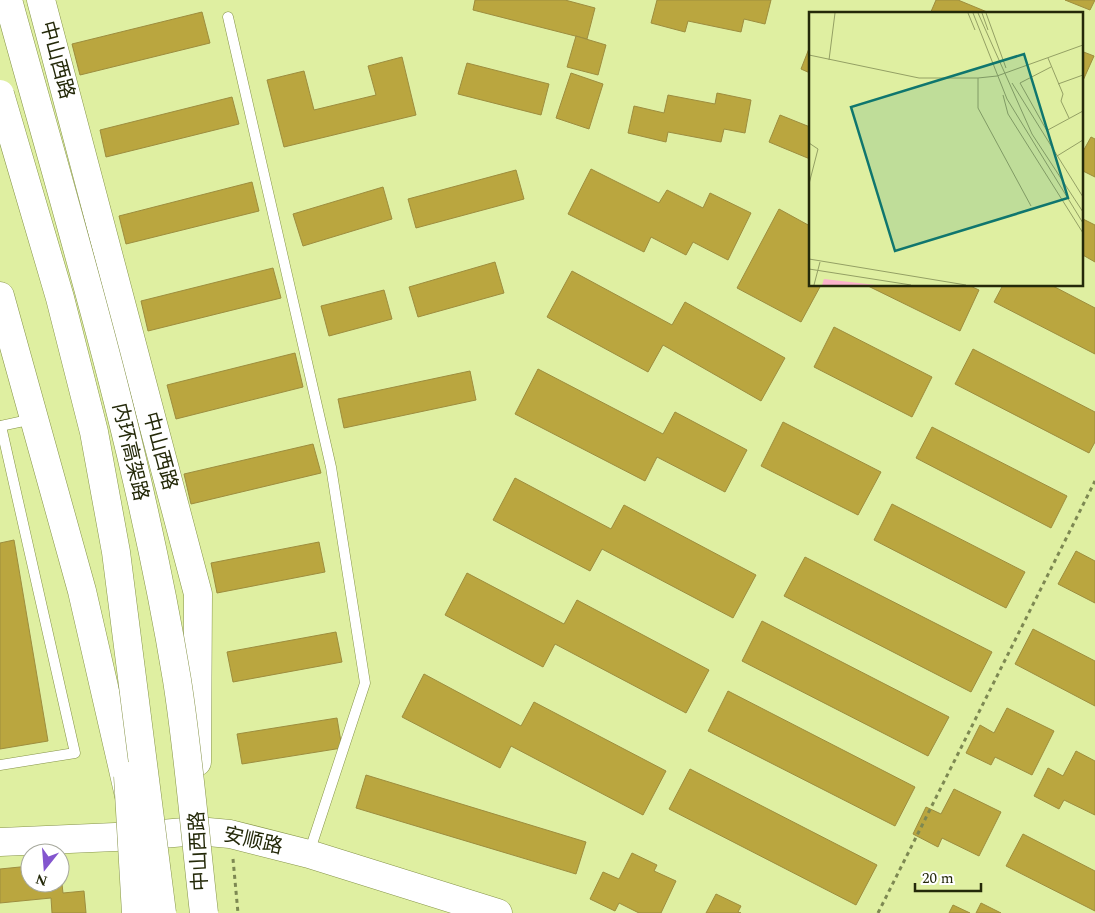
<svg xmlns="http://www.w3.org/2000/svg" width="1095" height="913" font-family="Spectral,'Noto Sans SC',serif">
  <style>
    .building { fill: #baa63f; stroke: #9d8d3e }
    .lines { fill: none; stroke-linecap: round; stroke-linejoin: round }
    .lane-casing { stroke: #869449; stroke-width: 11 }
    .secondary-casing { stroke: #869449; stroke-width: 29 }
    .primary-casing { stroke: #869449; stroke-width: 29 }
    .path { stroke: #7d8852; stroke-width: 3; stroke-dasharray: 4 4; stroke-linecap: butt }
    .lane { stroke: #fff; stroke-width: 10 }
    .secondary { stroke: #fff; stroke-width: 28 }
    .primary { stroke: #fff; stroke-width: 28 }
    .highway-bridge-casing { stroke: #869449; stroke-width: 29; stroke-linecap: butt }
    .highway-bridge { stroke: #fff; stroke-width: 28 }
    .labels { text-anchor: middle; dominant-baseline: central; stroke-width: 5; stroke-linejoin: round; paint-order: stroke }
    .street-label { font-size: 20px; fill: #242909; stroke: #fff }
    .inset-road { fill: none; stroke: #94a064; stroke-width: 1 }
    .view { fill: #0f766e; fill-opacity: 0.15; stroke: #0f766e; stroke-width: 2.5 }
    .inset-edge { fill: none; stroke: #242909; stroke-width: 2.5 }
  </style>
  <rect width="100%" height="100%" fill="#dfefa1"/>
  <g class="building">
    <polygon points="475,0 565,0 595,8 587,39 473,10"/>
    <polygon points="657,0 771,0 765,24 744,19 741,32 688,21 685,32 651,23"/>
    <polygon points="936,0 958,0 992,14 930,14"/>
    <polygon points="1065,0 1095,0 1090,10"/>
    <polygon points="202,12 210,43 80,75 72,44"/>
    <polygon points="576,36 606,45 598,75 567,67"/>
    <polygon points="810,46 810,73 801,69"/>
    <polygon points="1081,51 1094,56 1081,85"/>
    <polygon points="402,57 416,115 284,147 267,80 304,71 314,110 376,95 368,66"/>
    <polygon points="467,63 549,84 541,115 458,94"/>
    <polygon points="571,73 603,84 589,129 556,118"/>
    <polygon points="717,93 751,100 745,133 724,129 721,142 668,132 666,142 628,133 634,106 664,113 668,95 715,104"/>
    <polygon points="232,97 239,124 106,157 100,130"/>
    <polygon points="780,115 810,127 810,159 769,142"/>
    <polygon points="1091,137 1095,139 1095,177 1081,170 1081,155"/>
    <polygon points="591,169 659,203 667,190 703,208 710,193 751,213 728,260 693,242 686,255 651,237 644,252 568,214"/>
    <polygon points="516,170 524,199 416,228 408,199"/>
    <polygon points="252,182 259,211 126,244 119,216"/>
    <polygon points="383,187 392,219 303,246 293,214"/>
    <polygon points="779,209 810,226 810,285 821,285 801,322 737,288"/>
    <polygon points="1081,218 1095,225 1095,262 1081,254"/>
    <polygon points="495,262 504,293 418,317 409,287"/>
    <polygon points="273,268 281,298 148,331 141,301"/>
    <polygon points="572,271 672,325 685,302 785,358 761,401 663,345 648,372 547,317"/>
    <polygon points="866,285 968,285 979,290 960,331"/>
    <polygon points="1003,285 1051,285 1095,308 1095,354 994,302"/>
    <polygon points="384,290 392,319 329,336 321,306"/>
    <polygon points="834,327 932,377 912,417 814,367"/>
    <polygon points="973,349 1095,412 1095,442 1089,453 955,384"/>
    <polygon points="295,353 303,387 176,419 167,385"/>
    <polygon points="538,369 663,434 675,412 747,450 725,492 657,457 645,481 515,414"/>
    <polygon points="470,371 476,400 344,428 338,399"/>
    <polygon points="783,422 881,472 858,515 761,466"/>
    <polygon points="932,427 1067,496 1051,528 916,458"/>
    <polygon points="313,444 321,473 191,504 184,474"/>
    <polygon points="515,478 611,529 624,505 756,575 733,618 602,549 590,571 493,520"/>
    <polygon points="892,504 1025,572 1006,608 874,540"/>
    <polygon points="14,540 48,741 0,749 0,543"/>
    <polygon points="319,542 325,572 217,593 211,563"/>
    <polygon points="1076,551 1095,561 1095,603 1058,584"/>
    <polygon points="805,557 992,652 971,692 784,596"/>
    <polygon points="467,573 564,624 577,600 709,670 686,713 555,644 543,667 445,615"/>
    <polygon points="762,621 949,717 928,756 742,661"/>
    <polygon points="1033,629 1095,661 1095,706 1015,664"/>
    <polygon points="336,632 342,662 233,682 227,652"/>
    <polygon points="424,674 521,726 534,702 666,771 643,815 511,746 500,768 402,717"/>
    <polygon points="728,691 915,787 895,826 708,731"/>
    <polygon points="1007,708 1054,731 1032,775 995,757 991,765 966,753 980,725 994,733"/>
    <polygon points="337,718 342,748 242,764 237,734"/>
    <polygon points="1076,751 1095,761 1095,815 1064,800 1059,809 1034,796 1048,768 1063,776"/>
    <polygon points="690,769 877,865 856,905 669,809"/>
    <polygon points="366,775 586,842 576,874 356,808"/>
    <polygon points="954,789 1001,812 979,856 942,838 938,847 913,834 926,807 941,814"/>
    <polygon points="1023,834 1095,871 1095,911 1006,866"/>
    <polygon points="632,853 657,865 654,871 676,881 661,913 639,913 619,903 615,911 590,899 603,872 619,879"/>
    <polygon points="30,866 30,883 60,883 60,866 63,893 84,891 86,913 52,913 51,898 0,903 0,869"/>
    <polygon points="716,894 741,906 738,912 741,913 706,913"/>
    <polygon points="981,903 1001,913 976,913"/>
    <polygon points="953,905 970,913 949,913"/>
  </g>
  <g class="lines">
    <g class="lane-casing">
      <g id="lane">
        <polyline points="228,17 331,467 365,683 309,853"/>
        <polyline points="0,426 33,419"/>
        <polyline points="0,765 75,753 1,426"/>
      </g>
    </g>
    <g class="secondary-casing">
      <polyline id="secondary" points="0,842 138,836 197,831 230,834 309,854 498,913"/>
    </g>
    <g class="primary-casing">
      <g id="primary">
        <polyline points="41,0 198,594 197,762"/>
        <polyline points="0,296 82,591 130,800"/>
      </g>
    </g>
    <g class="path">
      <polyline points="233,859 238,913"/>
      <polyline points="878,913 1095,481"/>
    </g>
    <use href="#lane" class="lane"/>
    <use href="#secondary" class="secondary"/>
    <use href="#primary" class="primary"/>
    <g class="highway-bridge-casing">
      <g id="highway-bridge">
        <path d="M8,0C70,225 139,449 177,680C189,757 195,835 204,913"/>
        <polyline points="0,94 60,298 94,432 116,552 162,913"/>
        <polyline points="128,776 136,913"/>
      </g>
    </g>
    <use href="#highway-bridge" class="highway-bridge"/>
  </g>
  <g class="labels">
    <g class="street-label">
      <text transform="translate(57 60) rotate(75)">中山西路</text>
      <text transform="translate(160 451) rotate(75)">中山西路</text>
      <text transform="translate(130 452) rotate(77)">内环高架路</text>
      <text transform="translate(253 841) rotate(13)">安顺路</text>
      <text transform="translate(199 851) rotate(-93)">中山西路</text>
    </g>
  </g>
  <g transform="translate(809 12)">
    <rect width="274" height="274" fill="#dfefa1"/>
    <path d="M15,267L67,273H13Z" fill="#fbb4cb"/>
    <path class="inset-road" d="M159,1L166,18M164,1L198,87L274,211M169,1L223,122L274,200M173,1L179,18M177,1L197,56M0,43L110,66H169L188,64L274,33M239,46L254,82L252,89L260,106M20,48L26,1M169,66V96L222,194M203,71L274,185M249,72L274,63M194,83L199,102L274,221M237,119L274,99M238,119L211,71L242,55M0,131L9,137L0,172M248,144L274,128M0,247L157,273M0,257L102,273M5,273L11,250"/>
    <path class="view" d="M215,42L259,186L86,239L42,95Z"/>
    <rect width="274" height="274" class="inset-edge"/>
  </g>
  <g transform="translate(45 868) rotate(197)"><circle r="24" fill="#ffffff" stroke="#a7a99d"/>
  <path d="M0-4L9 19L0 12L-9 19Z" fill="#8355ce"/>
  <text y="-8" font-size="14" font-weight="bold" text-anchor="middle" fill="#242909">N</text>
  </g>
  <path d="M915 883v8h66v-8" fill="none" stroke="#242909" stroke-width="2.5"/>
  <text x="922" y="883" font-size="15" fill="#242909" stroke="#ffffff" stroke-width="4" paint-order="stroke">20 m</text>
</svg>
